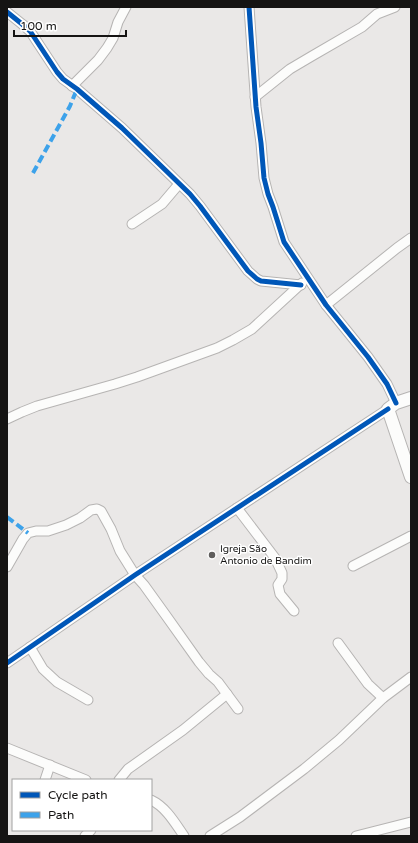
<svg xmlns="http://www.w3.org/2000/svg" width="418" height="843" font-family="'Varela Round',sans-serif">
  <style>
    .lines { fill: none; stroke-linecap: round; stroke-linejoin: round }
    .minor-casing { stroke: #b6b4b3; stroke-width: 11 }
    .major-casing { stroke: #b6b4b3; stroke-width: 14 }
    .minor { stroke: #fcfcfb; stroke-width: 9 }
    .major { stroke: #fcfcfb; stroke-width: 12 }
    .quiet { stroke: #3da2ea; stroke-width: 4; stroke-dasharray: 8 4; stroke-linecap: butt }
    .cycleway-casing { stroke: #fff; stroke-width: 8 }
    .cycleway { stroke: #0057b8; stroke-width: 5 }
    .poi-dot { fill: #605e5d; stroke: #fff; stroke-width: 1.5 }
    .labels { text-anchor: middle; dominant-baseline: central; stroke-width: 3; stroke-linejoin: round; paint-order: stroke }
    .poi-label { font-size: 10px; fill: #151413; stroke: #fff; text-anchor: start }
  </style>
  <rect width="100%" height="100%" fill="#eae8e7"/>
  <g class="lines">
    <g class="minor-casing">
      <g id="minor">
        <polyline points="249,7 256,107 261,143 264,178 268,194 273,207 284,242 326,305 368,357 387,384 396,403"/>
        <polyline points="7,12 22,24 30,31 57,72 63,79 77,89 122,128 190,194 200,206 248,271 257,279 261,281 301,285"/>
        <polyline points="72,86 98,60 107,48 113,38 118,22 126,7"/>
        <polyline points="255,97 290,69 312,56 362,27 377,14 395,7"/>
        <polyline points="132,224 162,204 179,184"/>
        <polyline points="326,305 397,248 411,238"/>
        <polyline points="7,419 22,412 37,406 115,384 137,377 217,348 233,340 252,329 302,283"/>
        <polyline points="237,508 275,558 282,573 282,579 278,585 280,594 294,611"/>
        <polyline points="353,566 411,536"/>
        <polyline points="7,567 23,539 28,533 36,531 48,531 66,525 80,518 91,510 97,509 101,511 111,529 120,551 135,575 144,585 167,617 199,662 209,674 218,682 238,709"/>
        <polyline points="338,643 368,684 383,698"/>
        <polyline points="30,647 43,669 57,682 88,700"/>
        <polyline points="7,663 135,575 388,409"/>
        <polyline points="7,748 86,780"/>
        <polyline points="45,780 50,765"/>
        <polyline points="119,780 128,769 183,730 227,694"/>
        <path d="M151,800C166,807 175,823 184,836"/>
        <polyline points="85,836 91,830"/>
        <polyline points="210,836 240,817 304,769 339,740 383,698 411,677"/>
        <polyline points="356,836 411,822"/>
      </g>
    </g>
    <g class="major-casing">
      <polyline id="major" points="411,398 396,403 388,409 411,477"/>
    </g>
    <use href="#minor" class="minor"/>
    <use href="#major" class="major"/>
    <g class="quiet">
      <polyline points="33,173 70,106 77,89"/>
      <polyline points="7,517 28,533"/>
    </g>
    <g class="cycleway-casing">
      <g id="cycleway">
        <polyline points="249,7 256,107 261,143 264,178 268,194 273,207 284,242 326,305 368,357 387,384 396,403"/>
        <polyline points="7,12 22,24 30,31 57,72 63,79 77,89 122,128 190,194 200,206 248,271 257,279 261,281 301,285"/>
        <polyline points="7,663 135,575 388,409"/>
      </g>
    </g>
    <use href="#cycleway" class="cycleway"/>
  </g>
  <circle class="poi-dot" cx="212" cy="555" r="4"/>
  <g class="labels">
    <g class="poi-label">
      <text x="220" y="549">Igreja São<tspan x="220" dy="12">Antonio de Bandim</tspan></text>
    </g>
  </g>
  <rect width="418" height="843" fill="none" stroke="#151413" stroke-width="16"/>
  <rect x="12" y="779" width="140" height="52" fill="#ffffff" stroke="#a1a1a1"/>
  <rect x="20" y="792" width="20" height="6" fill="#0057b8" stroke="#a1a1a1"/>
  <text x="48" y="799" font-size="12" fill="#151413">Cycle path</text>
  <rect x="20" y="812" width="20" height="6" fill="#3da2ea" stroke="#a1a1a1"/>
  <text x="48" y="819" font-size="12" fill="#151413">Path</text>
  <path d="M14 30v6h112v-6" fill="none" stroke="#151413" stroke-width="2"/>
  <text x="20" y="30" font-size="12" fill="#151413" stroke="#ffffff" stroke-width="3" paint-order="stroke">100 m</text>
</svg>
